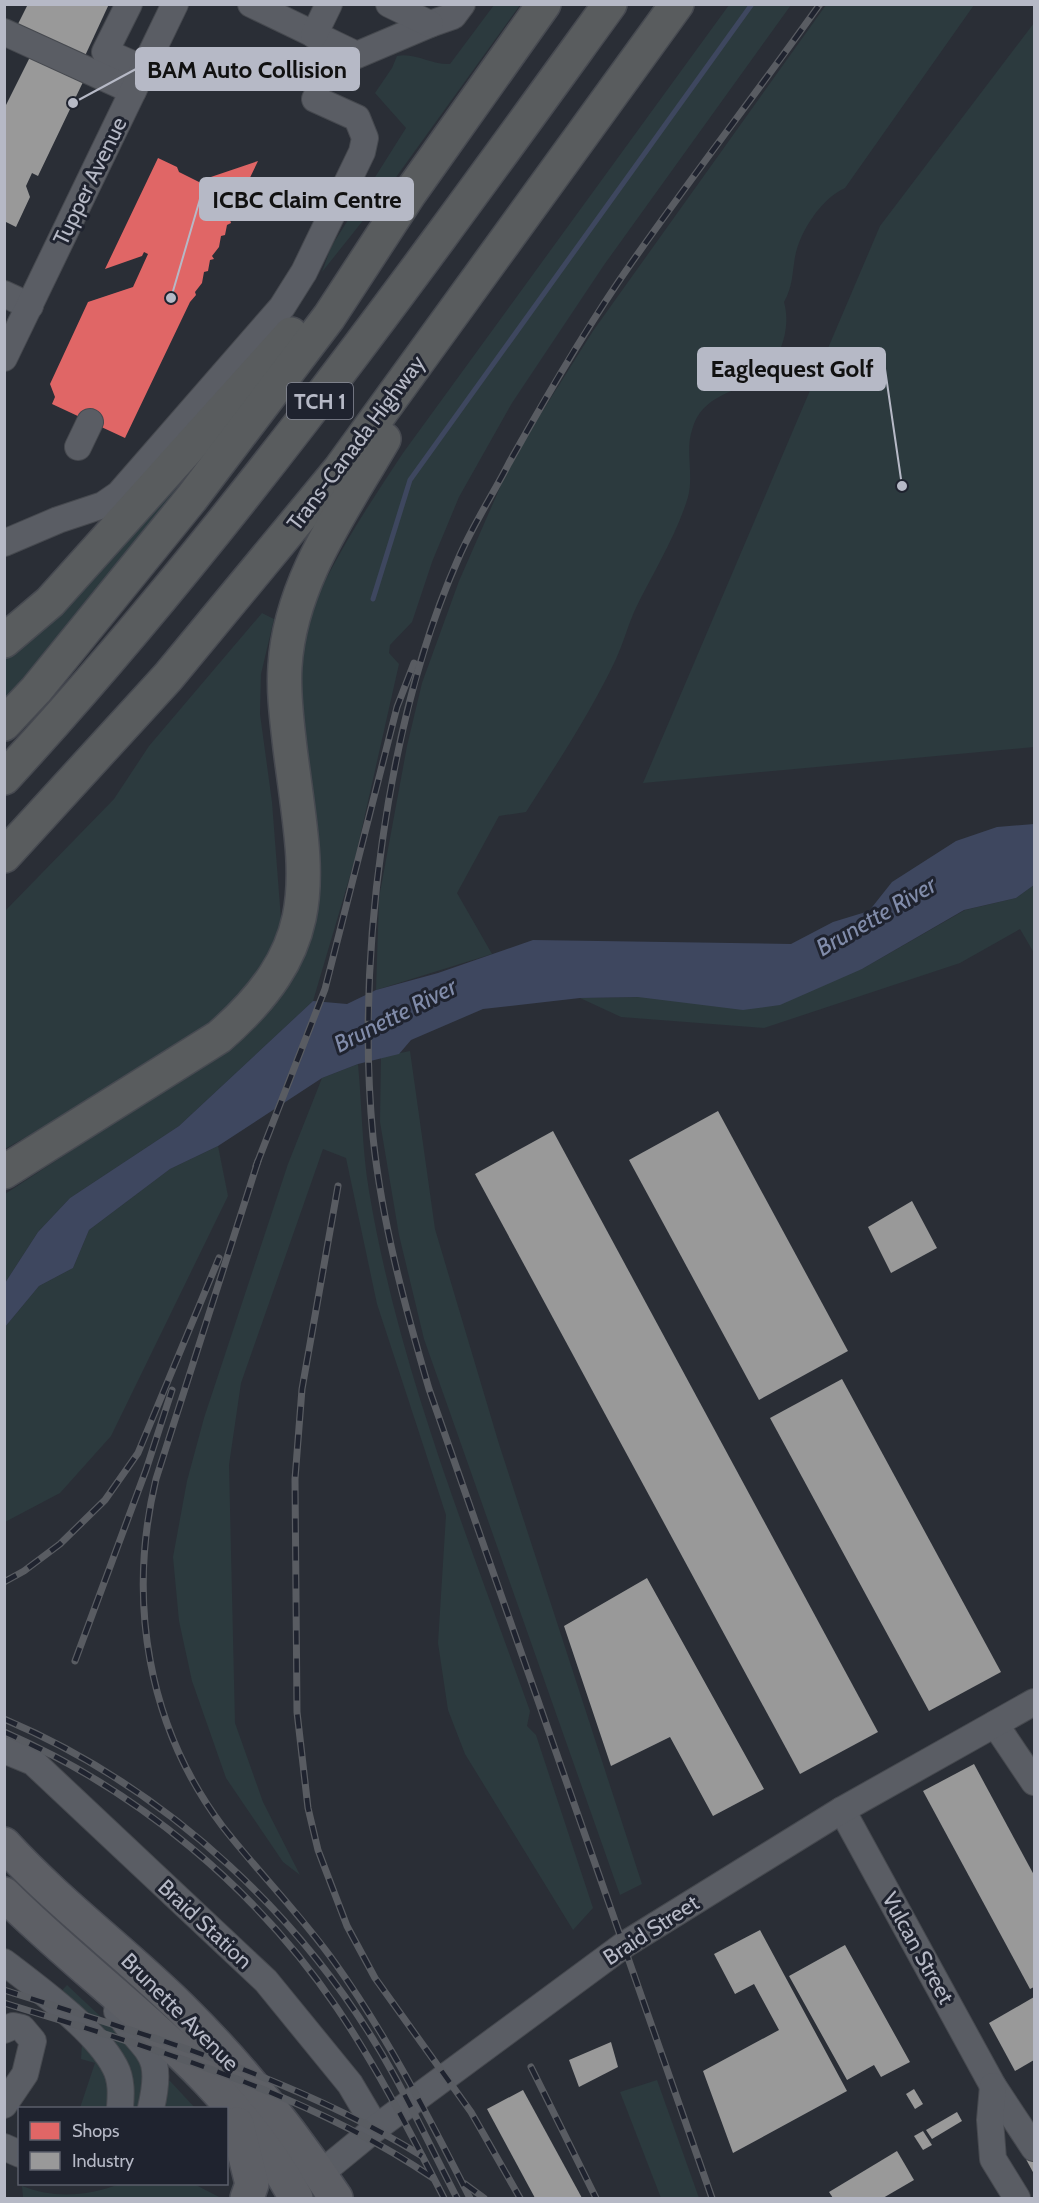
<svg xmlns="http://www.w3.org/2000/svg" width="1039" height="2203" font-family="Cabin,sans-serif">
  <style>
    .green { fill: #2c3a3e }
    .water { fill: #3e475f }
    .shops { fill: #e06666 }
    .industry { fill: #999 }
    .lines { fill: none; stroke-linecap: round; stroke-linejoin: round }
    .stream { stroke: #3e475f; stroke-width: 5 }
    .minor-casing { stroke: #46494f; stroke-width: 28 }
    .major-casing { stroke: #484b53; stroke-width: 36 }
    .highway-casing { stroke: #474a51; stroke-width: 36 }
    .minor { stroke: #5a5d64; stroke-width: 26 }
    .major { stroke: #5d5f65; stroke-width: 33 }
    .highway { stroke: #595c5e; stroke-width: 33 }
    .rail-casing { stroke: #595c62; stroke-width: 7 }
    .rail { stroke: #1f232f; stroke-width: 4.5; stroke-dasharray: 14; stroke-linecap: butt }
    .labels { text-anchor: middle; dominant-baseline: central; stroke-width: 6; stroke-linejoin: round; paint-order: stroke }
    .shield { fill: #1f232f; stroke: #898c99; stroke-width: 1.5 }
    .shield-label { font-size: 21px; font-weight: bold; fill: #b6b9c6 }
    .street-label { font-size: 22px; fill: #b6b9c6; stroke: #1f232f }
    .water-label { font-size: 24px; font-style: italic; fill: #818caa; stroke: #1f232f }
    .leader { fill: none; stroke: #b6b9c6; stroke-width: 2 }
    .callout-dot { fill: #b6b9c6; stroke: #1f232f; stroke-width: 2 }
    .callout { fill: #b6b9c6; stroke: #b6b9c6; stroke-width: 2 }
    .callout-label { font-size: 24px; text-anchor: middle; font-weight: bold; fill: #111 }
  </style>
  <rect width="100%" height="100%" fill="#2a2e36"/>
  <g class="green">
    <path d="M494,5H520L381,198L322,272L331,247L406,128L375,93L392,68L397,56C415,52 431,65 450,64Z"/>
    <path d="M729,5H791L604,265L512,403L459,497L432,562L412,622L390,645L389,653L399,664L355,859L313,1001L179,1126L70,1198L38,1232L5,1283V1194L133,1110L267,1011L289,981L299,640C324,573 363,513 403,453Z"/>
    <path d="M826,5H974L845,188C821,199 800,231 795,257C792,274 793,286 784,302C791,326 782,359 761,375C737,394 702,393 692,430C685,451 694,475 688,497C676,537 652,574 634,612C627,628 623,644 616,659C591,712 558,762 526,812L499,816L457,893L492,954L376,990L379,898L407,746L422,683L459,581L505,476L530,431L593,331Z"/>
    <polygon points="1034,23 1034,747 643,783 880,226"/>
    <polygon points="177,485 178,488 5,701 5,654"/>
    <polygon points="262,613 274,619 261,674 260,714 272,802 282,932 267,966 226,1015 158,1062 5,1149 5,911 114,799 149,746"/>
    <polygon points="1034,885 1034,953 1020,929 960,963 764,1028 621,1017 580,998 638,997 862,969 965,910 1016,898"/>
    <polygon points="410,1051 435,1229 499,1444 642,1884 620,1895 424,1339 399,1235 380,1122 381,1057"/>
    <path d="M358,1064C362,1106 362,1149 369,1191C399,1370 469,1540 530,1711L527,1726L536,1735L593,1908L573,1930L465,1754L448,1710L438,1643L446,1515L377,1304L346,1158L323,1149L241,1383L229,1465L235,1723L263,1802L300,1875L283,1862L226,1778L192,1681L179,1621L173,1557L187,1481L204,1418L288,1164L322,1078Z"/>
    <polygon points="218,1146 228,1196 111,1436 60,1493 5,1522 5,1327 39,1286 73,1268 89,1230 170,1169"/>
    <path d="M67,1985L137,2051C147,2068 143,2090 141,2108H127L128,2104L58,1995Z"/>
    <polygon points="82,2043 105,2069 111,2108 80,2108 95,2063 81,2059"/>
    <polygon points="167,2080 170,2081 195,2108 159,2108"/>
    <polygon points="657,2080 699,2198 661,2198 620,2092"/>
    <path d="M120,2184H194L221,2198L23,2197L22,2186C55,2199 87,2196 120,2184Z"/>
  </g>
  <polygon class="water" points="1034,824 1034,885 1016,898 964,910 862,969 780,1005 743,1010 638,997 580,998 483,1009 411,1040 399,1054 358,1064 322,1078 218,1146 170,1169 89,1230 73,1268 39,1286 5,1327 5,1283 38,1232 70,1198 179,1126 313,1001 347,1004 376,990 438,973 533,940 791,944 833,922 869,911 892,882 956,841 997,827"/>
  <polygon class="shops" points="158,158 177,167 179,172 201,183 202,180 258,161 244,190 245,193 230,220 231,223 227,225 225,235 221,236 219,247 212,256 214,259 210,260 208,271 204,272 202,283 195,292 196,295 190,302 125,438 52,404 55,397 50,384 88,302 133,287 148,254 144,252 142,256 105,269"/>
  <g class="industry">
    <polygon points="28,4 109,4 84,58 17,26"/>
    <polygon points="30,57 83,82 38,176 32,173 26,186 30,197 16,227 4,221 4,109"/>
    <polygon points="718,1111 848,1351 759,1400 629,1160"/>
    <polygon points="553,1131 878,1732 800,1774 475,1174"/>
    <polygon points="912,1201 937,1248 891,1273 868,1227"/>
    <polygon points="842,1379 1001,1672 929,1711 770,1418"/>
    <polygon points="647,1578 764,1789 713,1816 670,1737 611,1766 564,1626"/>
    <polygon points="974,1764 1034,1875 1034,1987 1030,1989 923,1791"/>
    <polygon points="760,1930 847,2091 733,2153 703,2071 779,2030 754,1984 735,1994 714,1954"/>
    <polygon points="845,1945 910,2062 881,2077 874,2065 847,2080 789,1976"/>
    <polygon points="1034,1997 1034,2060 1015,2071 989,2023"/>
    <polygon points="611,2042 618,2067 579,2087 569,2060"/>
    <polygon points="914,2089 923,2104 915,2109 906,2094"/>
    <polygon points="523,2090 582,2198 535,2198 487,2109"/>
    <polygon points="957,2112 962,2121 932,2139 926,2130"/>
    <polygon points="923,2131 932,2145 923,2150 914,2136"/>
    <polygon points="1021,2150 1034,2158 1034,2174"/>
    <polygon points="897,2151 914,2180 883,2198 833,2198 829,2192"/>
  </g>
  <g class="lines">
    <polyline class="stream" points="373,599 410,480 752,4"/>
    <g class="minor-casing">
      <g id="minor">
        <polyline points="129,4 105,52 144,69"/>
        <polyline points="251,4 357,55 430,24 453,16 462,4"/>
        <polyline points="389,4 430,24"/>
        <polyline points="4,32 133,91"/>
        <polyline points="314,35 329,4"/>
        <polyline points="4,294 30,306"/>
        <polyline points="4,358 175,4"/>
        <polyline points="78,447 90,422"/>
        <polyline points="4,543 58,520 103,505 119,494 282,307 304,272 362,152 365,138 357,118 315,99"/>
        <polyline points="995,1724 1034,1782"/>
        <polyline points="4,1750 33,1762 266,1981 350,2084 376,2128"/>
        <polyline points="842,1810 993,2086 1034,2148"/>
        <path d="M4,1962C38,1988 96,2030 115,2067C122,2080 121,2095 120,2108"/>
        <path d="M117,2011C144,2054 165,2048 151,2108"/>
        <polyline points="4,2030 13,2026 22,2028 33,2041 25,2074 4,2105"/>
        <polyline points="993,2086 990,2120 993,2159 1017,2198"/>
        <polyline points="4,2147 20,2154"/>
        <polyline points="320,2174 376,2128 624,1945 842,1810 1034,1702"/>
      </g>
    </g>
    <g class="major-casing">
      <g id="major">
        <path d="M4,1844C59,1904 124,1952 181,2008C239,2065 291,2130 336,2198"/>
        <path d="M4,1894C105,1994 227,2071 296,2198"/>
        <polyline points="237,2124 252,2184 247,2198"/>
      </g>
    </g>
    <g class="highway-casing">
      <g id="highway">
        <polyline points="4,641 50,602 291,334"/>
        <polyline points="4,724 36,690 191,499 329,317 410,193 544,4"/>
        <path d="M4,778C227,536 417,270 610,4"/>
        <polyline points="4,856 168,677 340,469 677,4"/>
        <path d="M4,1172L219,1037C328,942 306,876 290,748C287,721 283,693 285,666C290,582 343,510 384,439"/>
      </g>
    </g>
    <use href="#minor" class="minor"/>
    <use href="#major" class="major"/>
    <use href="#highway" class="highway"/>
    <g class="rail-casing">
      <g id="rail">
        <path d="M258,1161L156,1479C127,1600 147,1726 223,1827C259,1873 301,1915 335,1963C388,2037 429,2118 470,2198"/>
        <polyline points="256,1166 325,989 397,707 414,663"/>
        <polyline points="338,1186 302,1389 295,1479 297,1712 308,1808 318,1850 347,1926 375,1978 471,2112 520,2198"/>
        <polyline points="4,1582 24,1571 60,1544 105,1500 138,1453 219,1258"/>
        <polyline points="75,1661 146,1470 172,1390"/>
        <path d="M4,1719C169,1789 310,1921 395,2077C417,2117 436,2158 457,2198"/>
        <path d="M4,1732C137,1790 256,1888 337,2008C378,2069 411,2134 444,2198"/>
        <path d="M4,1990C148,2036 293,2076 422,2156"/>
        <path d="M4,2003C153,2049 303,2090 433,2178"/>
        <polyline points="531,2067 596,2198"/>
        <polyline points="465,2184 484,2198"/>
        <path d="M712,2198L429,1389C405,1307 382,1223 373,1137C356,959 386,721 459,557C473,525 493,494 509,463C547,395 587,326 632,262C693,175 758,91 820,4"/>
      </g>
    </g>
    <use href="#rail" class="rail"/>
  </g>
  <g class="labels">
    <rect class="shield" x="287" y="383" width="66" height="36" rx="4.5"/>
    <g class="shield-label">
      <text x="320" y="401">TCH 1</text>
    </g>
    <g class="street-label">
      <text transform="translate(90 181) rotate(-64)">Tupper Avenue</text>
      <text transform="translate(356 443) rotate(-53)">Trans-Canada Highway</text>
      <text transform="translate(205 1924) rotate(43)">Braid Station</text>
      <text transform="translate(651 1930) rotate(-33)">Braid Street</text>
      <text transform="translate(918 1948) rotate(61)">Vulcan Street</text>
      <text transform="translate(180 2012) rotate(45)">Brunette Avenue</text>
    </g>
    <g class="water-label">
      <text transform="translate(876 916) rotate(-30)">Brunette River</text>
      <text transform="translate(395 1015) rotate(-27)">Brunette River</text>
    </g>
  </g>
  <path class="leader" d="M73 103L136 69M171 298L200 199M902 486L885 369"/>
  <g class="callout-dot">
    <circle cx="73" cy="103" r="6"/>
    <circle cx="171" cy="298" r="6"/>
    <circle cx="902" cy="486" r="6"/>
  </g>
  <g class="callout">
    <rect x="136" y="48" width="223" height="42" rx="6"/>
    <rect x="200" y="178" width="213" height="42" rx="6"/>
    <rect x="698" y="348" width="187" height="42" rx="6"/>
  </g>
  <g class="callout-label">
    <text x="247" y="78">BAM Auto Collision</text>
    <text x="307" y="208">ICBC Claim Centre</text>
    <text x="792" y="377">Eaglequest Golf</text>
  </g>
  <rect width="1039" height="2203" fill="none" stroke="#b6b9c6" stroke-width="12"/>
  <rect x="18" y="2107" width="210" height="78" fill="#1f232f" stroke="#5b5f6b" stroke-width="1.5"/>
  <rect x="30" y="2122" width="30" height="18" fill="#e06666" stroke="#5b5f6b" stroke-width="1.5"/>
  <text x="72" y="2137" font-size="18" fill="#b6b9c6">Shops</text>
  <rect x="30" y="2152" width="30" height="18" fill="#999999" stroke="#5b5f6b" stroke-width="1.5"/>
  <text x="72" y="2167" font-size="18" fill="#b6b9c6">Industry</text>
</svg>
